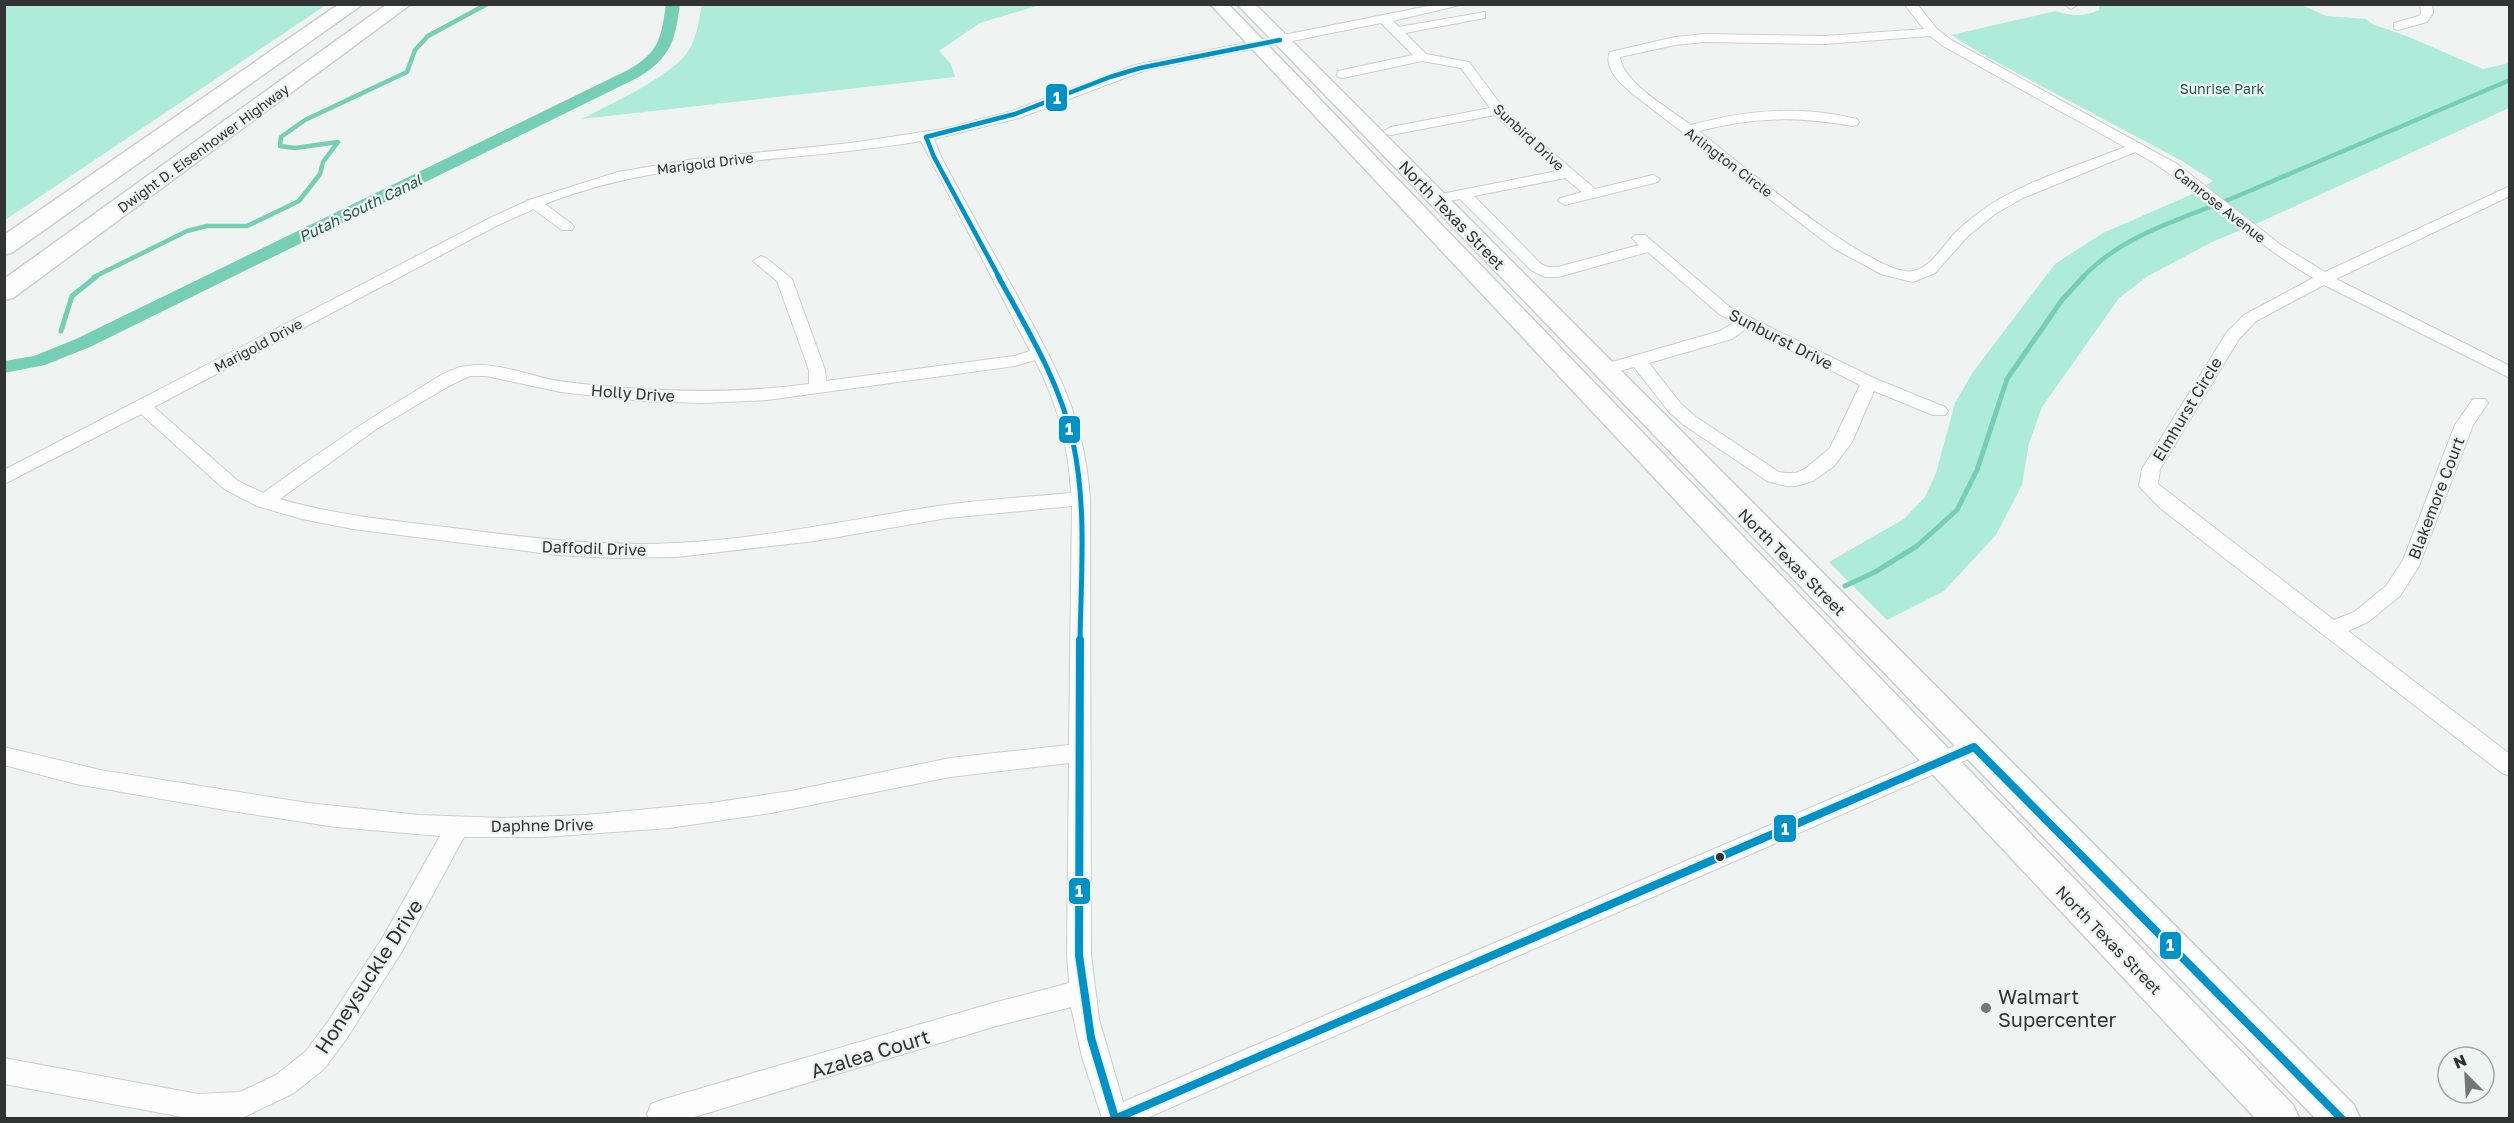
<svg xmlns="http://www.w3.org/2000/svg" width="2514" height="1123" font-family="'Golos Text',sans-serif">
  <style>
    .green { fill: #aeecd9 }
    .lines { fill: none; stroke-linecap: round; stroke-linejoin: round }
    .stream-far1 { stroke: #77ceb6; stroke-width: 4.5 }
    .stream { stroke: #77ceb6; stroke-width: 5 }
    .canal { fill: #77ceb6; fill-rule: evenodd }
    .minor-casing { stroke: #cccfce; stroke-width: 2 }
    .secondary-casing { stroke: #cccfce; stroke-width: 3 }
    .motorway-casing { stroke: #cccfce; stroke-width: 3 }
    .minor { fill: #fdfdfd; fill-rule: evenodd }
    .secondary { fill: #fdfdfd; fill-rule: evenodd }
    .motorway { fill: #fdfdfd; fill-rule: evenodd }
    .bus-1-far2-casing { stroke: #eef4f2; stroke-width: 8 }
    .bus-1-far1-casing { stroke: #eef4f2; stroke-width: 10 }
    .bus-1-casing { stroke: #eef4f2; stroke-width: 12 }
    .bus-1-far2 { stroke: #0092c6; stroke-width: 4.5 }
    .bus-1-far1 { stroke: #0092c6; stroke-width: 5 }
    .bus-1 { stroke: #0092c6; stroke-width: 8 }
    .bus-dot { fill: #313433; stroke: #eef4f2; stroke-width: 2 }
    .poi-dot { fill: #747776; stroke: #eef4f2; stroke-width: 2 }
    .labels { text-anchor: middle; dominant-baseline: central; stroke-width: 4.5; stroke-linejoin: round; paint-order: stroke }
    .far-park-label { font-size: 14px; fill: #26584a; stroke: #eef4f2 }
    .far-street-label { font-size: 14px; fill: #313433; stroke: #eef4f2 }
    .far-water-label { font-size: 15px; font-style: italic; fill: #255648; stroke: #eef4f2 }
    .street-label { font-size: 16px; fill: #313433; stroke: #eef4f2 }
    .near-street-label { font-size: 20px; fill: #313433; stroke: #eef4f2 }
    .near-poi-label { font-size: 20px; fill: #313433; stroke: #eef4f2; text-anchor: start }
    .line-badge { stroke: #eef4f2; stroke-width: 2 }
    .badge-label { font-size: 16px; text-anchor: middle; font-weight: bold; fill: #fff }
  </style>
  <rect width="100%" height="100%" fill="#eff3f1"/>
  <g class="green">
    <polygon points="5,4 326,4 326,5 5,220"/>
    <path d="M2300,4L2326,16L2366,19L2372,24L2409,37L2483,69L2509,63V108L2258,223L2212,242L2148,276L2119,298L2042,407L2029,443L2022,485L1996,535L1944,591L1887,620L1829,562L1904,519L1925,497L1936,473L1955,403L1973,372L2055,264L2103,233L2188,196L2213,181L2182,161L1989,58L1951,35L2056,11C2070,16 2085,17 2099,10V5Z"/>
    <path d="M702,5V4L1040,5L980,23L939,51L951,64L955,77L582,119C609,105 674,75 689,50C697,37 699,19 702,5Z"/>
  </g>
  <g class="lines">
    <g class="stream-far1">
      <polyline points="94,277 187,231 207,226 247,226 299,201 320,174 323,162 338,142 295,148 280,146 281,137 305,120 407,72 415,50 428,36 487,4"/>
      <path d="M2083,277C2124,233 2186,218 2240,195C2330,157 2420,118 2510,80"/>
    </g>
    <g class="stream">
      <polyline points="61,331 72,296 97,276"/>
      <polyline points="1845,586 1875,572 1917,546 1957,510 1977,470 2007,379 2062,300 2084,276"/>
    </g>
    <path class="canal" d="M666,4H680C675,41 671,57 639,77L90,347L45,365L4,373V361L34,356L76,339L628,70C659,52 661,39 666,4Z"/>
    <g class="minor-casing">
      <g id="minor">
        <path d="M1438,4H1464L1393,21L1399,27L1485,12V18L1405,33L1426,54L1469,62L1508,114L1595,189L1653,175L1660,179L1658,182L1565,205L1558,201L1560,198L1582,192L1565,178L1474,196L1541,264L1548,267H1558L1639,245L1632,238L1635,235H1645L1731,308L1876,379L1945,407L1948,411L1945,415H1933L1874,391L1852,442L1834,466L1813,481L1796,486H1786L1767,481L1684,425L1669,412L1634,367L1604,375L1598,374L1596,370L1598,366L1720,331L1735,322L1719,314L1648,252L1558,277H1545L1531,270L1460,199L1436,203L1431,202L1429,199L1431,196L1436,195L1557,171L1495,115L1391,135L1386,134L1384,131L1391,127L1490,108L1461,68L1422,61L1343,78L1338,77L1337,74L1338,71L1413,55L1381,23L1143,71L1019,118L934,139L941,157C965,201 989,246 1014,290C1054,364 1084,412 1090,499L1091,955L1099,1019L1123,1102L1966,741L1974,738L1982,741L1985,747L1982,753L1147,1118H1102L1082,1057L1071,1007L993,1027L691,1118H649L647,1114L651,1104L661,1100L993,1003L1069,983L1067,955L1069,763L950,777L771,813L669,828L544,837H464L401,953L347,1038L324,1069L294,1093L242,1118H188L4,1084V1058L198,1094L240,1092L276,1075L306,1051L329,1020L383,937L440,836L336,827L225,810L76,784L4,765V747L100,770L308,803L419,815L502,818L586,815L711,803L791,791L950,758L1069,745L1072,506L947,518L815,541L676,557L615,558L557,555L353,529L302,519L257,506L224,489L141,414L4,484V470L490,218L529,200L618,172L695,159L851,143L943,129L1009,112L1135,65ZM921,141L1030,351L1014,356L826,381L825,370L792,279L766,258L761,256L753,261L777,281L809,370V384C727,395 647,392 565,382C533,378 499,361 467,366C448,368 429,383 414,392C361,423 312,458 263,493L238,481L154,407L500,224L530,211L533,209L562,230H572L574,227L572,224L545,204C665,157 795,163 921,141ZM1747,328L1860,385L1830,448L1805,469L1796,473H1786L1779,472L1696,417L1681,404L1649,363L1732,339ZM1035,360C1057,402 1069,447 1071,493C1029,497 986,499 945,505C855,518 766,539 675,543C598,547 522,537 445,527C389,520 334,515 280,499L378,428L449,386L470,376H486L561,392L641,401L703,403L767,400L1015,366Z"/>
        <path d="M1904,4H1917L1937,29L1951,40L2177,164L2281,245L2325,272L2510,186V196L2336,279L2510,366V378L2324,285L2256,321L2239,339L2160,469L2158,484L2334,620L2354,612L2386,586L2403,560L2455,425L2473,399H2485L2488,403L2473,425L2419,566L2400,596L2368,622L2348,631L2510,754V776L2502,773L2160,508L2139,486L2142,469L2227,332L2244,315L2313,278C2250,241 2199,188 2135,152L2023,198L1995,214L1968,236L1935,273L1913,282L1881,274L1833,248L1634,95C1622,85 1603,69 1610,52L1675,37L1704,34L1825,36L1924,29ZM1930,36L1943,46L2125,147C2082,164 2020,183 1984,209C1974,216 1964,224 1956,232C1944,244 1931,268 1913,271C1876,279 1733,158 1699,131C1754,117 1796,116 1852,126L1857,125L1859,122L1857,119C1800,105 1746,110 1691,125C1671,110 1623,83 1620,57L1675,45L1704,42L1825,44Z"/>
        <polygon points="2064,4 2077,4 2077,5 2071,9"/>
        <polygon points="2420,4 2432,4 2433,13 2427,22 2398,30 2394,29 2394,23 2419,16 2421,13"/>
      </g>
    </g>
    <g class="secondary-casing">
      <g id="secondary">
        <polygon points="1210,4 1228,4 2293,1105 2299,1118 2255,1118"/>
        <polygon points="1237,4 1255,4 2354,1105 2360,1118 2315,1118"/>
      </g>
    </g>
    <g class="motorway-casing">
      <g id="motorway">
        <polygon points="339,4 363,4 13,252 4,255 4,235"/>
        <polygon points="387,4 411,4 13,298 4,300 4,279"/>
      </g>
    </g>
    <use href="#minor" class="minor"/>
    <use href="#secondary" class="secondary"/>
    <use href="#motorway" class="motorway"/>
    <g class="bus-1-far2-casing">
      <polyline id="bus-1-far2" points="999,277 934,157 926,137 1015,114 1110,77 1140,68 1280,40"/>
    </g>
    <g class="bus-1-far1-casing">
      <path id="bus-1-far1" d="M998,276C1027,329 1060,382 1073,442C1087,507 1081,576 1080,642"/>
    </g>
    <g class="bus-1-casing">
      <g id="bus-1">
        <polyline points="1080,640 1079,955 1091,1038 1115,1118"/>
        <polyline points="1117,1118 1974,747 2341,1118"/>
      </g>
    </g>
    <use href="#bus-1-far2" class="bus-1-far2"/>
    <use href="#bus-1-far1" class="bus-1-far1"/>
    <use href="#bus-1" class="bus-1"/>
  </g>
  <circle class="bus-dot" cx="1720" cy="857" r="5"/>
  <circle class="poi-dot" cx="1986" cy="1008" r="6"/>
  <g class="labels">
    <g class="far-park-label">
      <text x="2222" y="88">Sunrise Park</text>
    </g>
    <g class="far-street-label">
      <text transform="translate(1529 137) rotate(43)">Sunbird Drive</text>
      <text transform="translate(203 148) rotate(-36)">Dwight D. Eisenhower Highway</text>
      <text transform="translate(1729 162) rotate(37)">Arlington Circle</text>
      <text transform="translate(705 163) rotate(-7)">Marigold Drive</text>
      <text transform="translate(2220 205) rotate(38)">Camrose Avenue</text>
      <text transform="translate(258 345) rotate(-28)">Marigold Drive</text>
    </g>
    <g class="far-water-label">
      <text transform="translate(360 208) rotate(-26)">Putah South Canal</text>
    </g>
    <g class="street-label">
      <text transform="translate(1452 215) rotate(46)">North Texas Street</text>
      <text transform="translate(1781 339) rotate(27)">Sunburst Drive</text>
      <text transform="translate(633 393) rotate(4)">Holly Drive</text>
      <text transform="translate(2187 409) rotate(-59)">Elmhurst Circle</text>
      <text transform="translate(2436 498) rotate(-69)">Blakemore Court</text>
      <text transform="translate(594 548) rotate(2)">Daffodil Drive</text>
      <text transform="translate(1792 562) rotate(45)">North Texas Street</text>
      <text transform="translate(542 825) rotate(-1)">Daphne Drive</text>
      <text transform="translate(2109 940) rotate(46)">North Texas Street</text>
    </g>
    <g class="near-street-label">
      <text transform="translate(368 976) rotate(-57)">Honeysuckle Drive</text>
      <text transform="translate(870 1053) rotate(-17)">Azalea Court</text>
    </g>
    <g class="near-poi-label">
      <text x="1998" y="996">Walmart<tspan x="1998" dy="23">Supercenter</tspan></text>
    </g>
  </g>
  <g class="line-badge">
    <rect x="1045" y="83" width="23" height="29" rx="6" fill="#0092c6"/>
    <rect x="1058" y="415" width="23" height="29" rx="6" fill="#0092c6"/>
    <rect x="1773" y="814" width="24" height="29" rx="6" fill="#0092c6"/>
    <rect x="1068" y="877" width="23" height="28" rx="6" fill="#0092c6"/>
    <rect x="2159" y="931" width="23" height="29" rx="6" fill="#0092c6"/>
  </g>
  <g class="badge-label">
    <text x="1057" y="104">1</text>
    <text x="1069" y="435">1</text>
    <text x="1785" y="835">1</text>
    <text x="1079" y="897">1</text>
    <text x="2170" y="951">1</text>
  </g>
  <rect width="2514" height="1123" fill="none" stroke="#313433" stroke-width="12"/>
  <g transform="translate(2466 1075) rotate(336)"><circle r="28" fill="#eef4f2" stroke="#a2a7a6" stroke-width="1.5"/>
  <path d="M0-4.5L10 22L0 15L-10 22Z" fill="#747776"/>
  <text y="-9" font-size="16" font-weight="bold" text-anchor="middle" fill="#313433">N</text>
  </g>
</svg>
